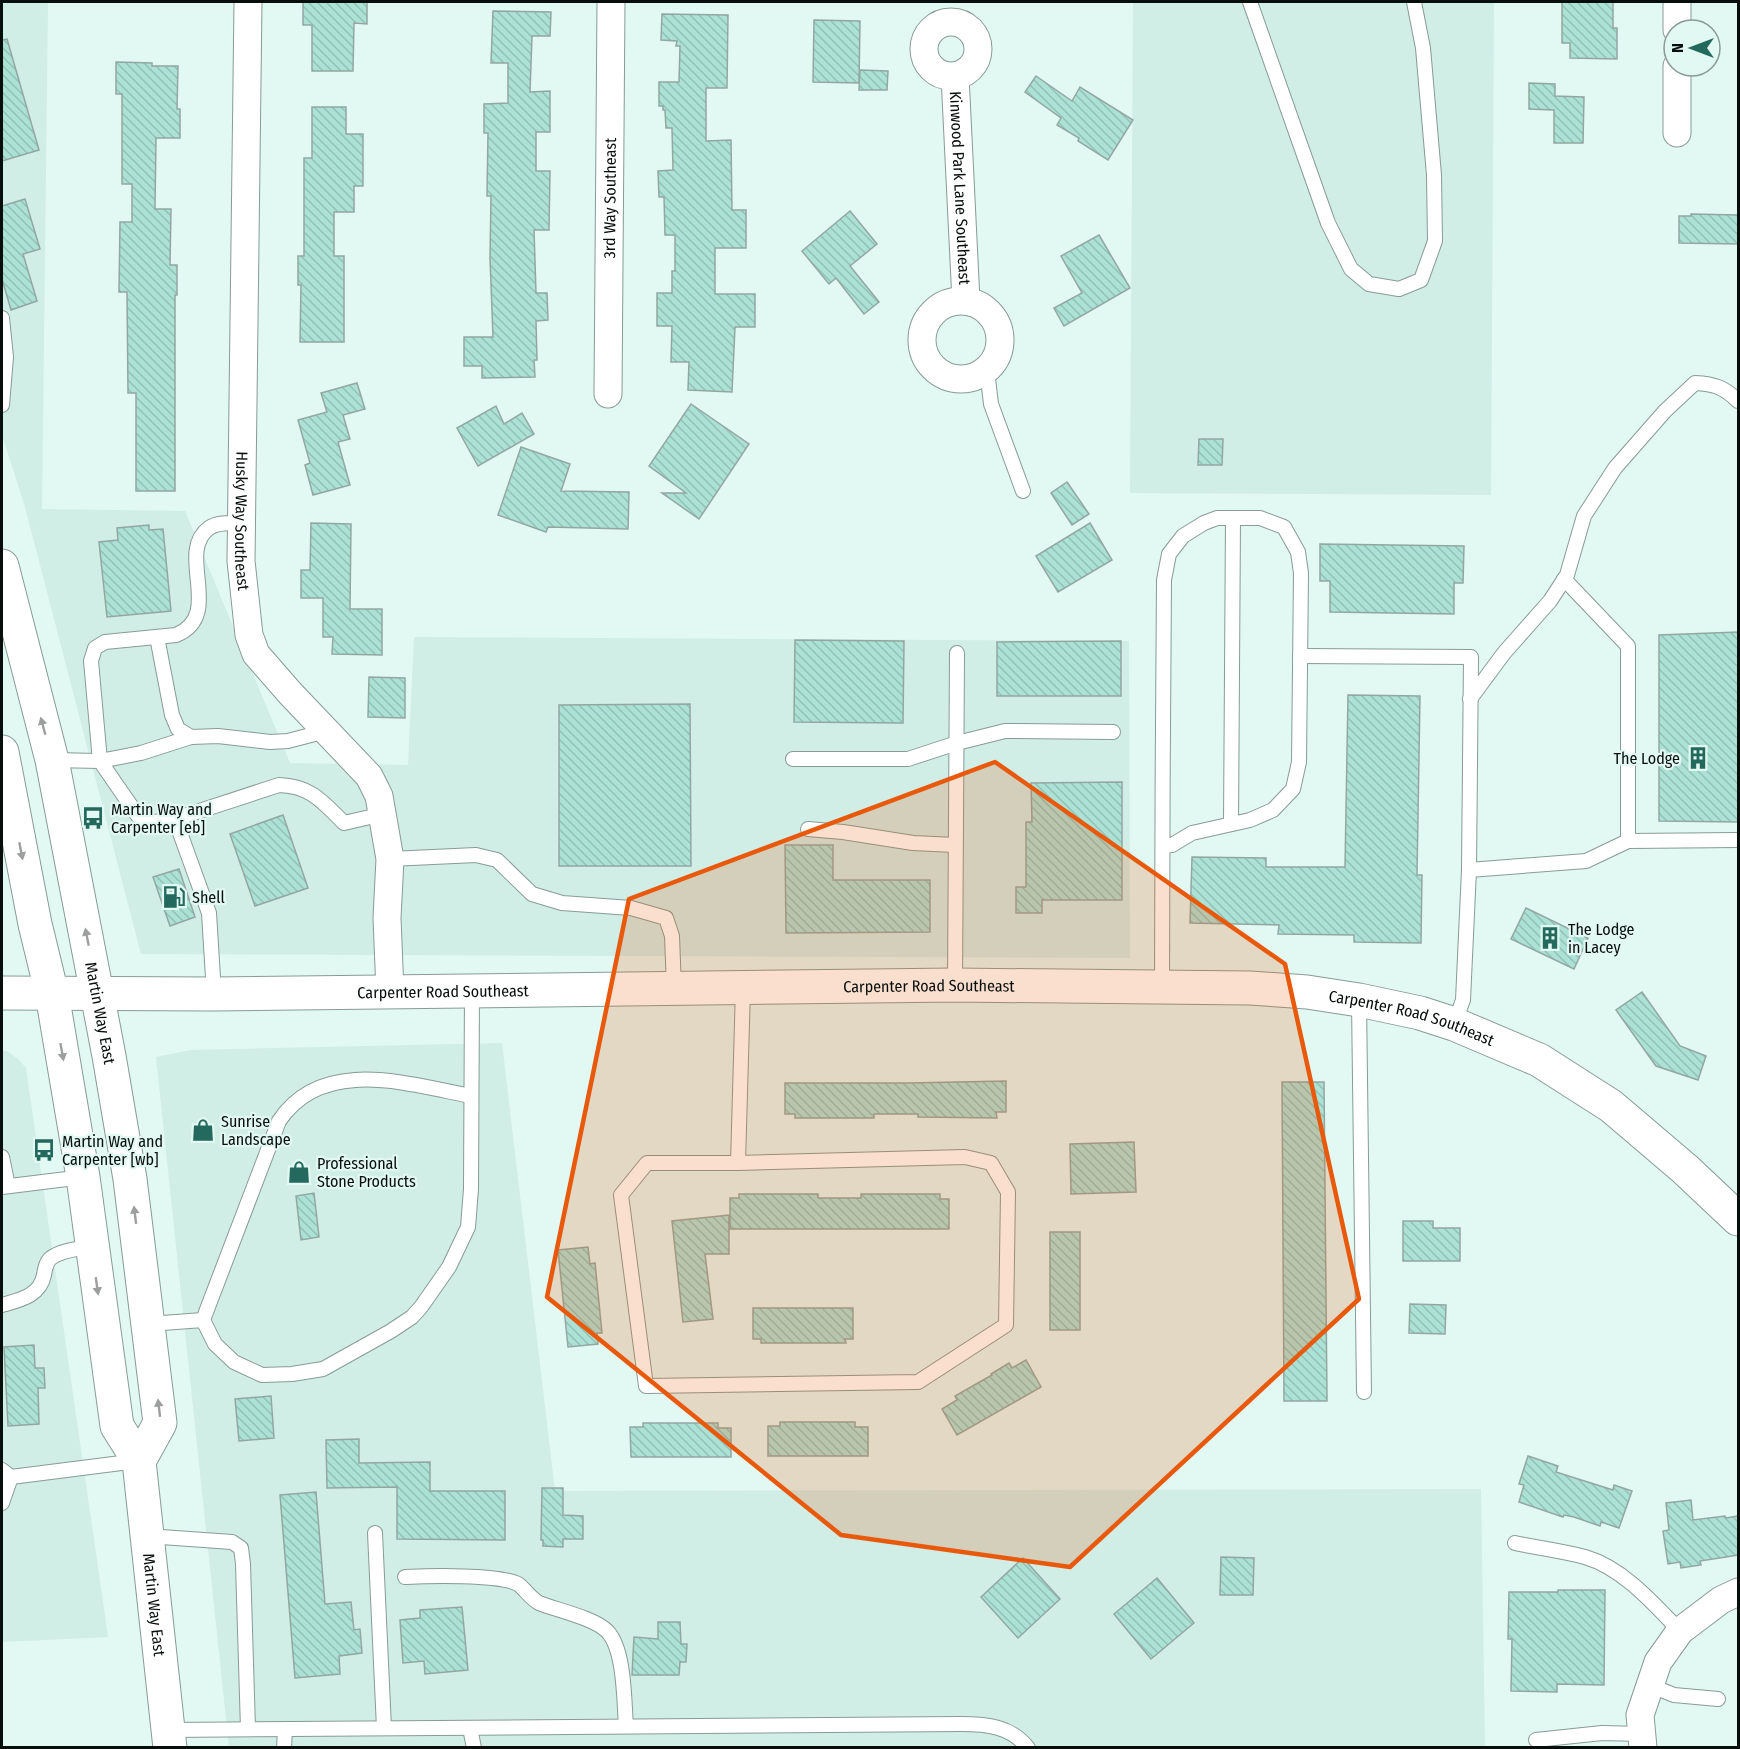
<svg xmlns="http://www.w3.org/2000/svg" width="1740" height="1749" font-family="'Fira Sans Condensed',sans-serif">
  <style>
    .built { fill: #d0ede6 }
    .building { fill: url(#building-back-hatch); stroke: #93a7a2; stroke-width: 1.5 }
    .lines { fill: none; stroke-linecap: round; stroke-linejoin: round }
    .lane-casing { stroke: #889b96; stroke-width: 16 }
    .street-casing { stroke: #889b96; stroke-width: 29 }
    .secondary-casing { stroke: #889b96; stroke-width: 35 }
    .primary-casing { stroke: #889b96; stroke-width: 35 }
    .lane { stroke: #fff; stroke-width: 14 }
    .street { stroke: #fff; stroke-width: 27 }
    .secondary { stroke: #fff; stroke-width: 33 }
    .primary { stroke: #fff; stroke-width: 33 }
    .oneway { fill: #9c9f9e }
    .marked { fill: #e8590c; fill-opacity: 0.2; stroke: #e8590c; stroke-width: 4.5; stroke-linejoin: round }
    .labels { text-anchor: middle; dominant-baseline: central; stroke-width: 4.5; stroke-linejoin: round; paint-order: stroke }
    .street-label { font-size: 16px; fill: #070e0c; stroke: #e2f8f2 }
    .poi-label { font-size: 16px; fill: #070e0c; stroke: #e2f8f2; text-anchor: start }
  </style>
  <defs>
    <pattern id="building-back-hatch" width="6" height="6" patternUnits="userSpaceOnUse" patternTransform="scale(1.5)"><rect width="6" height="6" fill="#ace2d6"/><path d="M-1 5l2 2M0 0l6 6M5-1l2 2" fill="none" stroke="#92c1b6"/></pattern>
  </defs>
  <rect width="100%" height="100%" fill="#e2f8f2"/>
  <g class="built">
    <polygon points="2,2 48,2 42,509 185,511 290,763 408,765 414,637 1129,641 1130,958 141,954 25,507 2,435"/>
    <polygon points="1133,2 1494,2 1491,495 1130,493"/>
    <polygon points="502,1043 555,1491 1481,1489 1485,1747 229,1747 156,1057 191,1050"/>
    <polygon points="2,1051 7,1051 18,1059 26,1068 108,1637 2,1642"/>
  </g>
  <g class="building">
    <polygon points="303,2 367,2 367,24 354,23 353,71 312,71 312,25 303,25"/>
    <polygon points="1562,2 1613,2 1613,28 1617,28 1617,59 1570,58 1570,43 1562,43"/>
    <polygon points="493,11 551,12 550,36 532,36 530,92 550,91 550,132 536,132 536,171 550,171 549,230 534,230 536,293 547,293 548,320 536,321 537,360 534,360 535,377 482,378 482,366 464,366 464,337 493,337 490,258 491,196 487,196 488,133 484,133 484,104 508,103 508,63 491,63"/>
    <polygon points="662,14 728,15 727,88 706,88 706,141 731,140 732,210 746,210 746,248 715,248 715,294 755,294 755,327 735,327 732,392 688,390 689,362 671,362 672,326 657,326 657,293 672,293 672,271 675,271 675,235 665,235 664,197 659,197 658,171 673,170 672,128 666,128 665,110 663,110 663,106 659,106 659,82 679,82 680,46 676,46 677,41 661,40"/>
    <polygon points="814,20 860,21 859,83 813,82"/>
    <polygon points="7,39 39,150 2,161 2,40"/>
    <polygon points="116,62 152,63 152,66 178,66 177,109 180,109 180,138 156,138 155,209 171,209 170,265 177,265 177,295 175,295 175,491 136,491 136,393 128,393 127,292 119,292 120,222 132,222 132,184 122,184 122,94 116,94"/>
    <polygon points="860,70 888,71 887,90 859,90"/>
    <polygon points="1036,76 1072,101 1080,87 1133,120 1108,160 1078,141 1079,138 1057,125 1061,118 1025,92"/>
    <polygon points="1529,83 1555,84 1555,96 1584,97 1583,143 1554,143 1554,110 1529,109"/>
    <polygon points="312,107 346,107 346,134 363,134 363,186 354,186 354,212 334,212 334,256 344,256 344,342 300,342 301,285 298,285 298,256 304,256 304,158 312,158"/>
    <polygon points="25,199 40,249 23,254 37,301 11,310 2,279 2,206"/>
    <polygon points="850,211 877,244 850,266 879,302 864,314 836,278 829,284 802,251"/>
    <polygon points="1691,214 1738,215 1738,244 1679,243 1679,216 1691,216"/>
    <polygon points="1099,235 1130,288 1064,326 1054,308 1082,293 1061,256"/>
    <polygon points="357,383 365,409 343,415 350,439 338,442 350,485 313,495 305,465 310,463 298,420 327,412 321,393"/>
    <polygon points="691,404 749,444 699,519 662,493 686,493 649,466"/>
    <polygon points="496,406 504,424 522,413 534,434 478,466 457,428"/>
    <polygon points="1199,439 1223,439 1222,465 1198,465"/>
    <polygon points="521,447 570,464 561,491 629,492 628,529 548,527 546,532 498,515"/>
    <polygon points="1067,482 1089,514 1072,525 1051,493"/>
    <polygon points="311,523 351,524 350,609 382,609 382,655 332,654 333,637 323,637 323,598 301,598 301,570 310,570"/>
    <polygon points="1090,523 1112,560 1058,592 1036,556"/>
    <polygon points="149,525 149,530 163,529 171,611 107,617 99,542 118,540 117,528"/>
    <polygon points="1320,544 1464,546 1463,583 1454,583 1454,614 1330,612 1330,581 1320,581"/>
    <polygon points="1738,632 1738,822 1659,821 1659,635"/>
    <polygon points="795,640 904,641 903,723 794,722"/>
    <polygon points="1121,641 1121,696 997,696 997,642"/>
    <polygon points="369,677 405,678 405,718 368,717"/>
    <polygon points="1348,695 1420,696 1417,875 1422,875 1421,943 1354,942 1354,935 1278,934 1279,925 1190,923 1192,857 1266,858 1266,867 1345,867"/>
    <polygon points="690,704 691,866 559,866 559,705"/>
    <polygon points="1122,782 1122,900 1042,900 1042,913 1016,913 1016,887 1026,887 1026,822 1032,822 1031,783"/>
    <polygon points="283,815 308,888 255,906 230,834"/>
    <polygon points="785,845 833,845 833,880 930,880 930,932 786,933"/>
    <polygon points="179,869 195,917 170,926 153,877"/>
    <polygon points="1526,908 1588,938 1574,969 1511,939"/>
    <polygon points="1642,992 1680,1046 1706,1056 1698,1080 1656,1066 1616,1010"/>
    <polygon points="1006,1081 1006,1112 996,1112 997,1118 918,1117 918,1114 874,1114 874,1118 795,1118 795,1114 785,1114 785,1083 908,1083"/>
    <polygon points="1282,1082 1324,1082 1327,1401 1284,1401"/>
    <polygon points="1134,1142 1136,1192 1071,1194 1070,1144"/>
    <polygon points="314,1193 319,1237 301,1240 296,1196"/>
    <polygon points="739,1194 818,1194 818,1198 861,1198 861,1194 940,1194 940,1199 949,1199 949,1229 730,1229 730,1198 739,1198"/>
    <polygon points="729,1215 729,1254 705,1254 713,1319 683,1322 672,1221"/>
    <polygon points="1403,1221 1433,1221 1433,1228 1460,1228 1460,1261 1403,1261"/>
    <rect x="1050" y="1232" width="30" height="98"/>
    <polygon points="588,1247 590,1264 595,1263 602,1333 597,1333 598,1344 568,1347 558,1250"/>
    <polygon points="1410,1304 1446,1305 1445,1334 1409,1333"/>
    <polygon points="753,1308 853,1308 853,1339 845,1339 846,1343 761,1343 761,1339 753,1339"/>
    <polygon points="34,1345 35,1368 44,1368 45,1388 38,1388 39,1424 8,1426 4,1347"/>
    <polygon points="1026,1360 1041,1387 957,1435 942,1409 957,1400 955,1396 992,1375 991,1374 1009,1363 1012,1368"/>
    <polygon points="271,1396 274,1438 239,1441 235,1399"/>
    <polygon points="780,1422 855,1422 855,1427 868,1427 868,1456 768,1456 768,1426 780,1426"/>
    <polygon points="643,1423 718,1423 718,1428 731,1428 731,1457 631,1457 630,1427 643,1427"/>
    <polygon points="359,1439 359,1463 430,1462 430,1491 505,1491 505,1540 397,1539 397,1487 327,1488 326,1440"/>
    <polygon points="1528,1456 1558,1466 1556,1472 1613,1490 1614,1485 1632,1491 1619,1528 1601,1522 1600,1526 1574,1517 1564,1515 1563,1517 1519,1502 1524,1485 1519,1484"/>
    <polygon points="542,1488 563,1488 563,1515 583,1516 583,1539 563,1539 563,1547 543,1546 543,1540 541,1540"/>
    <polygon points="316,1492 325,1604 351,1602 354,1630 360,1629 362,1653 339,1656 340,1674 295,1678 280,1495"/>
    <polygon points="1691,1500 1693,1520 1725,1516 1726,1518 1738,1516 1738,1555 1700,1561 1701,1565 1681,1568 1680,1562 1668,1564 1663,1531 1669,1530 1666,1503"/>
    <polygon points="1221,1557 1254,1558 1253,1595 1220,1595"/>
    <polygon points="1023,1558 1060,1599 1018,1638 981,1597"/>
    <polygon points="1157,1578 1194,1623 1151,1659 1114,1614"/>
    <polygon points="1558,1590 1605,1590 1604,1685 1557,1684 1557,1692 1511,1691 1512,1639 1508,1639 1509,1592 1558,1592"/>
    <polygon points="462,1607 468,1670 425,1674 424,1661 403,1663 400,1620 420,1618 420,1610"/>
    <polygon points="658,1622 680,1622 681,1644 687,1644 686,1662 680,1662 679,1675 632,1675 634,1637 658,1639"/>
  </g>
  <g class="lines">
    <g class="lane-casing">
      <g id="lane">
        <polyline points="1250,2 1328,223 1351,269 1369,284 1399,289 1421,280 1435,241 1434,175 1423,48 1414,2"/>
        <polyline points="2,318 6,357 2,405"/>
        <polyline points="987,370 991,404 1023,491"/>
        <polyline points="1564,579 1628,646 1628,841"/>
        <polyline points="157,637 172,715 178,729 191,737 218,736 270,742 288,741 326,731"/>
        <polyline points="1300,656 1471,657 1469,870 1463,1000 1454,1024"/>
        <path d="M1470,699L1504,653L1550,601L1567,575L1584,516L1615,468L1665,411L1695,383C1714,384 1724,387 1738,401"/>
        <path d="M191,737L141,753L100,761L91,661L95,648L105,642L176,635C225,615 175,553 209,528C217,522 232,523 241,523"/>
        <polyline points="793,759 908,759 957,743 1005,731 1113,732"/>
        <path d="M52,760L100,761L138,816L148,823L175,819L279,785C311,786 323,802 344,823L383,814"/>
        <polyline points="175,819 209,913 214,994"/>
        <polyline points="1231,824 1233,518"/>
        <polyline points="808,829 843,832 913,843 955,845"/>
        <polyline points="390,859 476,855 497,860 532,894 562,903 631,908 666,918 672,936 674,988"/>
        <polyline points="1469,870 1586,861 1628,841 1738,840"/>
        <polyline points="955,985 957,653"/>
        <path d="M1162,987C1162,851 1163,716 1164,580L1169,554L1183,536L1204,523L1217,518H1260L1284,527L1298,552L1301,573L1299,762L1293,789L1273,810L1250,820L1192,833L1172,845L1163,846"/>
        <polyline points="1359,1001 1364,1392"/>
        <polyline points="2,1157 8,1186"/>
        <polyline points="738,1163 965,1157 991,1163 1008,1192 1006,1325 918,1382 646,1386 621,1195 647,1163 738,1163 743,988"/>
        <polyline points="2,1187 83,1177"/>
        <path d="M2,1305C20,1300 40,1296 44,1275C45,1269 46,1262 51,1258C61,1250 80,1249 92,1246"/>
        <path d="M203,1320L279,1121C322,1056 408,1084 471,1096"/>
        <polyline points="149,1324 203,1320 215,1344 234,1362 262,1375 292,1374 323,1369 391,1331 412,1317 421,1307 449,1267 468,1227 471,1189 472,991"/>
        <polyline points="2,1470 11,1477 137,1461"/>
        <polyline points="2,1503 11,1477"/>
        <polyline points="375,1533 384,1728"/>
        <polyline points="147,1536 232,1542 241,1548 243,1564 248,1729"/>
        <path d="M1515,1543C1538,1548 1562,1551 1585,1557C1623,1568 1654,1604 1680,1631"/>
        <path d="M405,1577C428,1576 499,1574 518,1584C525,1589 530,1598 539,1603C557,1610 594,1618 607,1631C625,1649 624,1702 626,1726"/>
        <polyline points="1649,1685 1674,1695 1718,1699"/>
        <polyline points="470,1728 474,1748"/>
        <path d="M169,1730L961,1724C986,1724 1011,1726 1028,1748"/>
        <polyline points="1536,1740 1602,1733 1641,1734"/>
        <polyline points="284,1748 285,1729"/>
      </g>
    </g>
    <g class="street-casing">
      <g id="street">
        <path id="s1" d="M248,2L241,561L249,635L256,654L290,693L369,776L379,796L390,859L387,918L390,992"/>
        <circle cx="951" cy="49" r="27"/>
        <polyline points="1677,30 1677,2"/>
        <path id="s2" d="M955,76L966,301"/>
        <polyline points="1677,133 1677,66"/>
        <circle cx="961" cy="340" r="39"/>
        <path id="s3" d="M608,394L611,2"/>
        <polyline points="1643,1748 1640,1715 1658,1662 1680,1631 1721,1600 1738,1592"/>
      </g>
    </g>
    <g class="secondary-casing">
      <g id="secondary">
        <path id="s4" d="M2,993L214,994L955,985L1250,988L1307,992L1359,1000L1420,1013L1454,1024L1539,1060L1611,1106L1685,1169L1738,1219"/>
      </g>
    </g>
    <g class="primary-casing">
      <g id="primary">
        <path id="s5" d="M2,566L52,760L109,1056L130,1179L160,1423L139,1461"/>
        <path id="s6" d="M2,752L35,924L52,994L83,1177L117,1426L139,1461L170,1748"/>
      </g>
    </g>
    <use href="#lane" class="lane"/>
    <use href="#street" class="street"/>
    <use href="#secondary" class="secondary"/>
    <use href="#primary" class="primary"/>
  </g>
  <defs><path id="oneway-solid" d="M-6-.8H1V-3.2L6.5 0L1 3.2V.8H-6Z" transform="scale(1.5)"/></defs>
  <g class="oneway">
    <use href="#oneway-solid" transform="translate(43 726) rotate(-105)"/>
    <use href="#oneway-solid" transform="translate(21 851) rotate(79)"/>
    <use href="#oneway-solid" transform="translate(87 937) rotate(-101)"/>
    <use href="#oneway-solid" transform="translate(62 1052) rotate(80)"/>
    <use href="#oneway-solid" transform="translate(135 1215) rotate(-97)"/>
    <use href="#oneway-solid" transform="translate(97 1286) rotate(82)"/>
    <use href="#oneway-solid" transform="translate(159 1408) rotate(-97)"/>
  </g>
  <path class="marked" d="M995,762L1285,964L1359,1299L1070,1567L841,1535L547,1297L629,899Z"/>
  <defs>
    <g id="building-bare" transform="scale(1.8)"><path d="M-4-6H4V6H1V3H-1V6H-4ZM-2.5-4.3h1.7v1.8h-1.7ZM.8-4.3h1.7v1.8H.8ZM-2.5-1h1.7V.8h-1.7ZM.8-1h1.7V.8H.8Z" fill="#24695d" stroke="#e2f8f2" stroke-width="2.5" paint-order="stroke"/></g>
    <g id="bus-bare" transform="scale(1.8)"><path d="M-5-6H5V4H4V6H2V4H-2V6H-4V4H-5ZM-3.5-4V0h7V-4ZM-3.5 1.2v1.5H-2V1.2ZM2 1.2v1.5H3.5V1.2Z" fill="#24695d" stroke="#e2f8f2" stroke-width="2.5" paint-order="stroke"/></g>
    <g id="fuel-bare" transform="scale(1.8)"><path d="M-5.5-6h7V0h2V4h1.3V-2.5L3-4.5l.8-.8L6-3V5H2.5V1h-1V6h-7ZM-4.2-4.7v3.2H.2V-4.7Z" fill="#24695d" stroke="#e2f8f2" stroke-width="2.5" paint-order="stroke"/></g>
    <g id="shop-bare" transform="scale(1.8)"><path d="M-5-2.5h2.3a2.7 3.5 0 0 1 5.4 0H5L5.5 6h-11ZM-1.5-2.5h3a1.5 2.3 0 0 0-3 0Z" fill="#24695d" stroke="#e2f8f2" stroke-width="2.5" paint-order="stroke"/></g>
  </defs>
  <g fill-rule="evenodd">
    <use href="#building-bare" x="1698" y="758"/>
    <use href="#bus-bare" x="93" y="818"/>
    <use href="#fuel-bare" x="174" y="897"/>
    <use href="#building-bare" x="1550" y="938"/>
    <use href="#shop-bare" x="203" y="1130"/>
    <use href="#bus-bare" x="44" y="1150"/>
    <use href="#shop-bare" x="299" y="1172"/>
  </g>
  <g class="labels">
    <g class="street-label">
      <text stroke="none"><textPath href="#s2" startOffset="112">Kinwood Park Lane Southeast</textPath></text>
      <text stroke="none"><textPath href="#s3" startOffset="196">3rd Way Southeast</textPath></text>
      <text stroke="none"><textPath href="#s1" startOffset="519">Husky Way Southeast</textPath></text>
      <text stroke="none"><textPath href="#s4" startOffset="927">Carpenter Road Southeast</textPath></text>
      <text stroke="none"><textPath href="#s4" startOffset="441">Carpenter Road Southeast</textPath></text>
      <text stroke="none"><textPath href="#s5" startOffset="458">Martin Way East</textPath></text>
      <text stroke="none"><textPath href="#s4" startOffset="1413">Carpenter Road Southeast</textPath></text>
      <text stroke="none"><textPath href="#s6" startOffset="870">Martin Way East</textPath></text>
    </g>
    <g class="poi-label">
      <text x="1680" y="758" text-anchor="end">The Lodge</text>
      <text x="111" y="809">Martin Way and<tspan x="111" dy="18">Carpenter [eb]</tspan></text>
      <text x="192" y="897">Shell</text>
      <text x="1568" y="929">The Lodge<tspan x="1568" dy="18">in Lacey</tspan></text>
      <text x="221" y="1121">Sunrise<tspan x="221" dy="18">Landscape</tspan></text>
      <text x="62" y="1141">Martin Way and<tspan x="62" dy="18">Carpenter [wb]</tspan></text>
      <text x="317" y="1163">Professional<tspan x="317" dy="18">Stone Products</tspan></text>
    </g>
  </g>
  <rect width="1740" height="1749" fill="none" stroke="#070e0c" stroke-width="6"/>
  <g transform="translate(1692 48) rotate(270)"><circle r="28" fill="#e2f8f2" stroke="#8a9a96" stroke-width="1.5"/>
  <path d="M0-4.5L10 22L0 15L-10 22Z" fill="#24695d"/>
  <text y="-9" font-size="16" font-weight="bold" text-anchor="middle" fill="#070e0c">N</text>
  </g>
</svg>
